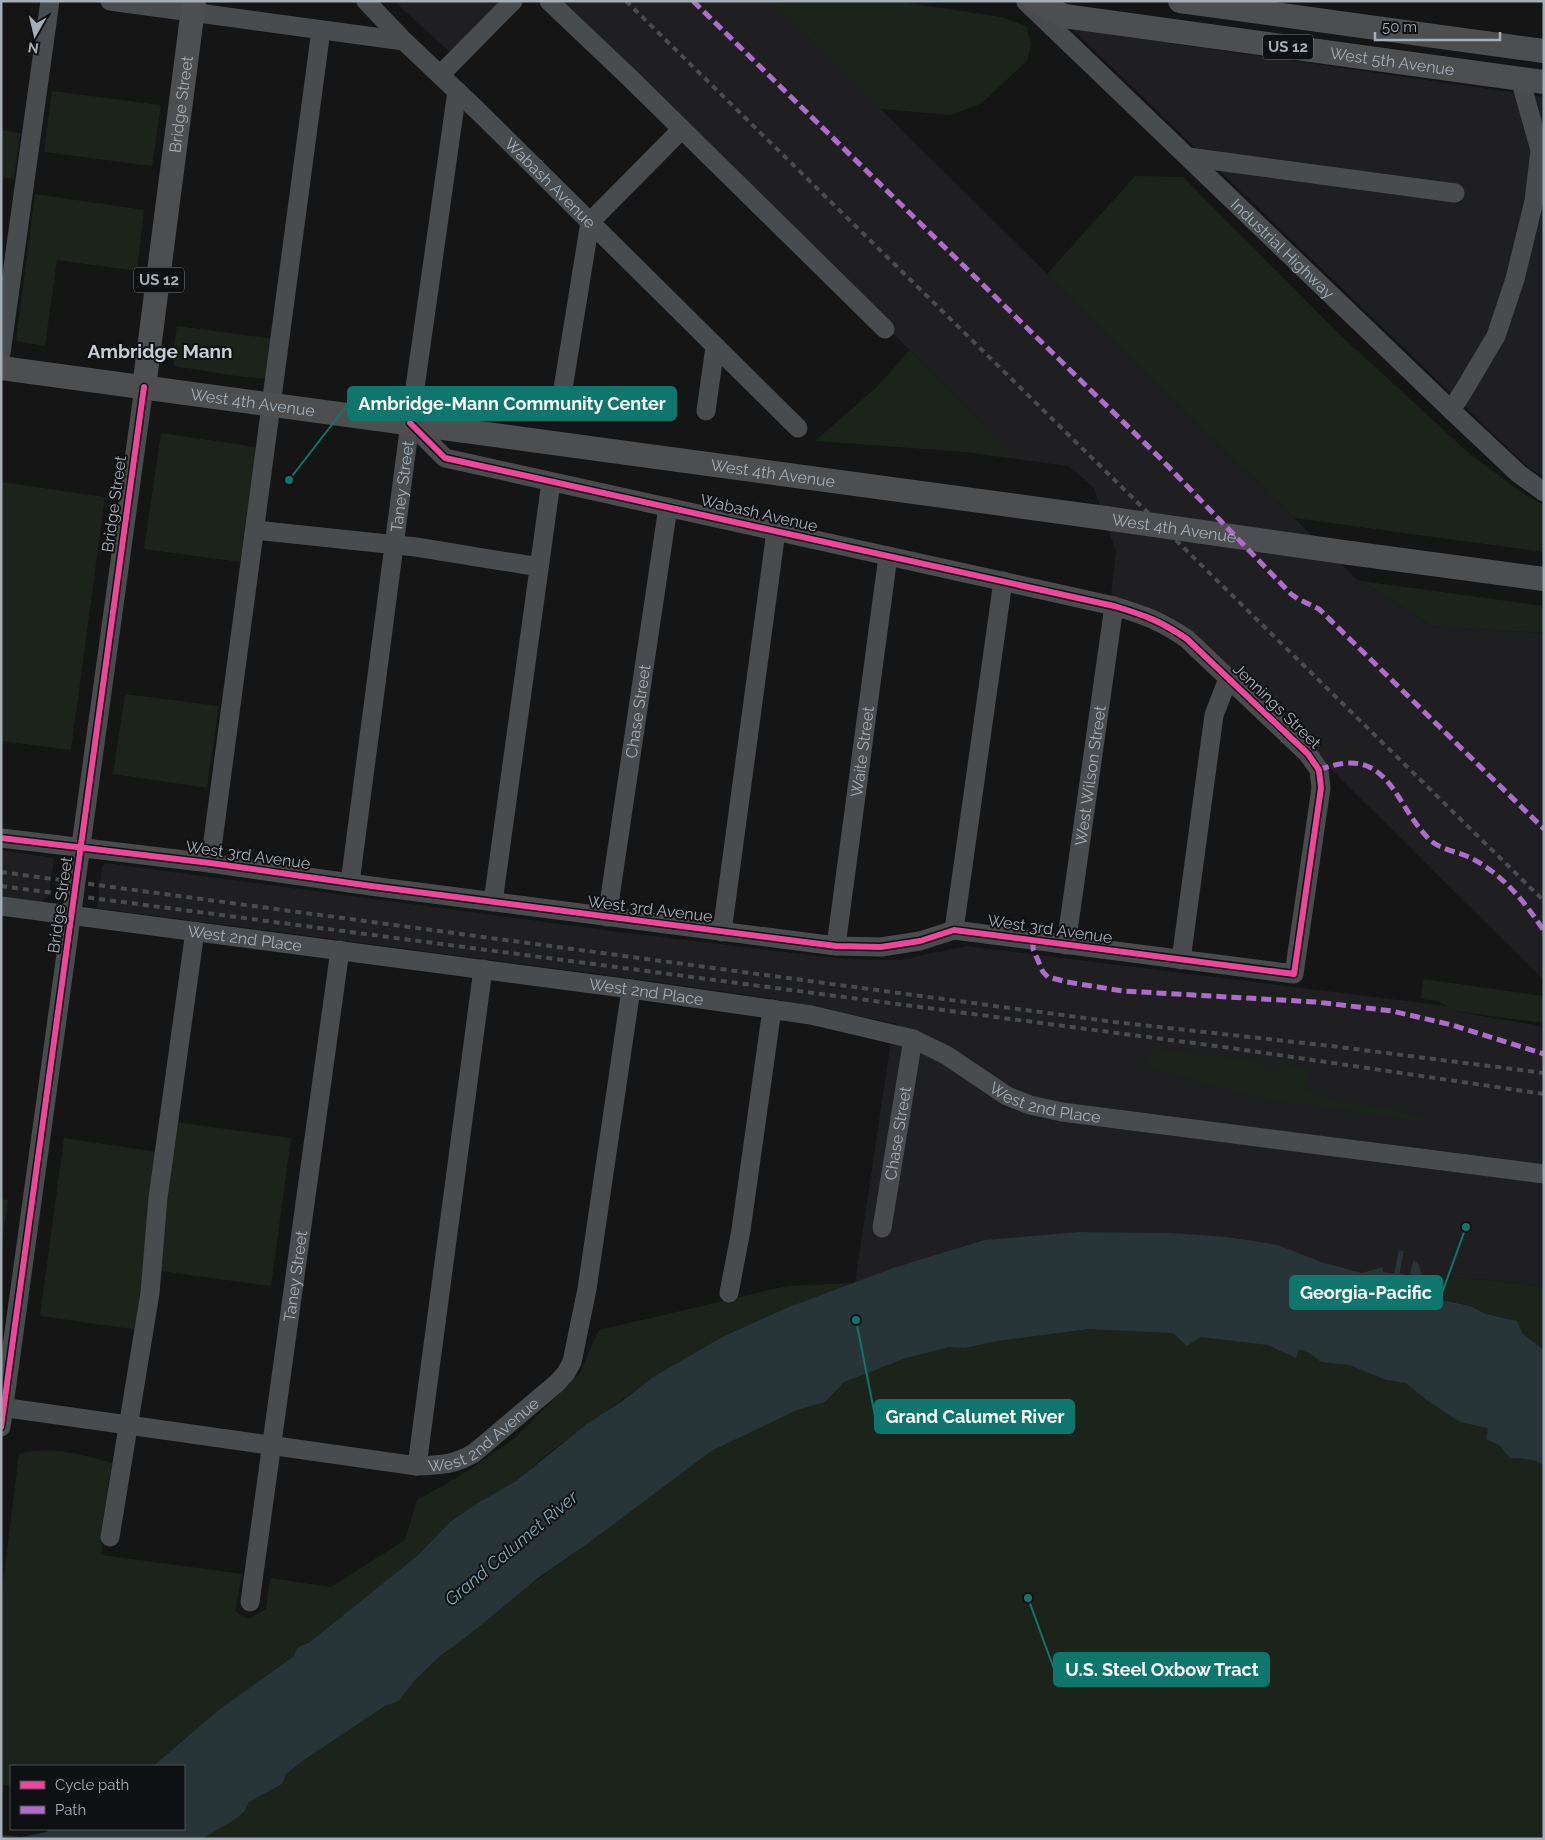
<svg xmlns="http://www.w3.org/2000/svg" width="1545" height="1840" font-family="Raleway,sans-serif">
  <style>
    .built { fill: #1f1f22 }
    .green { fill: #1c231b }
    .water { fill: #273539 }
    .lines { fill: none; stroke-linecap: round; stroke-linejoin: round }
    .stream { stroke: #273539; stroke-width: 5 }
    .minor { stroke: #494c4f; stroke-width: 19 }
    .major { stroke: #4c4e50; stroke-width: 24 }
    .rail { stroke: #494c4e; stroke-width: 4; stroke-dasharray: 6 5; stroke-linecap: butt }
    .major-bridge { stroke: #4c4e50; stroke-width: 24 }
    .quiet { stroke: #b06ccc; stroke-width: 5; stroke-dasharray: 10 5; stroke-linecap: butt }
    .cycleway-casing { stroke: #0f1012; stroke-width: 9 }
    .cycleway { stroke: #ed469a; stroke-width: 6 }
    .labels { text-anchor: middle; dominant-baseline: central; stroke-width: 4; stroke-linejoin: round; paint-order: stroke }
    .shield { fill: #0f1012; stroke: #787f86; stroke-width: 1 }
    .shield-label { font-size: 15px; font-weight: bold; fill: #a5afb8 }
    .street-label { font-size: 16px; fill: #a5afb8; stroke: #0f1012 }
    .water-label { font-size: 18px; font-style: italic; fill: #78a7b7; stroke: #0f1012 }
    .quarter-label { font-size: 19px; font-weight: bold; fill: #c6cdd4; stroke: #0f1012 }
    .leader { fill: none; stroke: #0f766e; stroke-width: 2 }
    .callout-dot { fill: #0f766e; stroke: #0f1012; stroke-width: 2 }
    .callout { fill: #0f766e; stroke: #0f766e; stroke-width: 2 }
    .callout-label { font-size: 18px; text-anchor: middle; font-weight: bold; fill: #fff }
  </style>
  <rect width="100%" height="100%" fill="#151516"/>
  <g class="built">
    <polygon points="394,1 506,1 453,55"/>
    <polygon points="550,1 771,1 1357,580 1361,581 1432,626 1544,633 1544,980 1190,630 1169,616 1111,595 1116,552 1094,488 1069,466 1016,459 910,350"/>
    <polygon points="1072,29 1544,97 1544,477 1530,469"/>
    <polygon points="1,850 54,858 49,895 41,902 1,897"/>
    <polygon points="105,863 619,932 835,958 873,960 899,960 967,946 1447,1006 1454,1011 1544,1027 1544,1287 1489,1280 1446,1278 1425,1283 1418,1262 1413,1261 1411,1275 1383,1272 1383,1268 1362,1273 1321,1262 1299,1255 1198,1236 1170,1233 1079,1232 984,1240 893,1268 855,1283 890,1047 898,1024 769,998 620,977 96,908 99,895 98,884 101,879 102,867"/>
  </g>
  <g class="green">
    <polygon points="771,1 894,1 1001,17 1026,26 1031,44 1027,61 982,103 951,115 880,109"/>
    <polygon points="52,91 161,105 152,166 44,152"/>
    <polygon points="1,130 20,133 14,179 1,177"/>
    <polygon points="1135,176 1183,177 1338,333 1471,455 1527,496 1544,505 1544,552 1294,518 1047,274"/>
    <polygon points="35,194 144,210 137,271 57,260 45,346 16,341"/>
    <polygon points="177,326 274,339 268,379 236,376 174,366 173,354"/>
    <polygon points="910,350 1016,459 966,452 815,441 877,387"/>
    <polygon points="161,433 256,447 240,562 144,549"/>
    <polygon points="1,482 105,497 71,750 1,741"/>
    <polygon points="1361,581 1544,606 1544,633 1432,626"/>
    <polygon points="125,694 219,706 207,788 113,774"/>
    <polygon points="1423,979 1544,996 1544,1023 1454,1011 1439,1001 1421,999"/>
    <polygon points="1153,1048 1261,1062 1267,1070 1274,1071 1282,1064 1310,1068 1305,1090 1336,1101 1388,1108 1427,1119 1427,1122 1284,1102 1246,1095 1146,1066"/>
    <polygon points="176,1122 291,1138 271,1286 160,1271"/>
    <polygon points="64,1138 157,1152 139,1330 40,1316"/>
    <polygon points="1,1199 8,1200 1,1249"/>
    <polygon points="1446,1278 1489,1280 1544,1287 1544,1350 1523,1334 1517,1321 1486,1314 1470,1306 1433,1298 1428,1294 1425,1283"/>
    <path d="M855,1283L784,1309L722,1337L653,1377L549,1453L516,1481L476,1504L450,1522L417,1556L310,1642L298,1648L294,1656L220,1709L153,1766H11V1786L1,1785V1600L19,1454C51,1446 81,1454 112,1463L101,1531L102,1555L242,1574L235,1611L248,1619L266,1609L270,1578L331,1587L405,1540L417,1500L458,1477L514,1439L580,1373L599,1330L787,1286Z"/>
    <polygon points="1115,1319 1365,1347 1544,1439 1544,1839 202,1839 234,1820 244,1812 249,1802 282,1784 286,1774 304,1760 385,1706 399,1701 415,1680 440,1656 474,1631 485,1617 587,1544 709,1448 826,1388 902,1355"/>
  </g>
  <path class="water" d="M1079,1232L1170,1233L1227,1237L1278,1245L1321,1262L1362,1273L1383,1267V1272L1410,1275L1413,1261L1418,1262L1428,1294L1433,1298L1470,1306L1486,1314L1517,1321L1523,1334L1544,1350V1465C1535,1459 1521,1458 1510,1458L1499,1445L1486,1439L1488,1428L1460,1422L1428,1401L1406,1383L1387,1380L1366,1372L1350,1365L1321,1362L1311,1354L1299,1349L1296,1358L1268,1345L1201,1337L1187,1346L1173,1333L1088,1329L996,1341L965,1348L949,1347L906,1358L844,1382L825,1402L797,1410L711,1451L587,1544L538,1578L465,1638L440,1656L415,1680L399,1701L385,1706L304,1760L286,1774L282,1784L249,1802L244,1812L234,1820L202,1839H1V1835L21,1837L47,1832L49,1829H184V1766H153L220,1709L294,1656L297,1648L310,1642L417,1556L450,1522L476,1504L516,1481L587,1424L622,1401L653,1377L722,1337L784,1309L893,1268L984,1240Z"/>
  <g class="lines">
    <polyline class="stream" points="1397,1273 1401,1253"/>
    <g class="minor">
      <polyline points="110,1 404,41"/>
      <path id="s1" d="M366,1L404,41L478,111L798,428"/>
      <polyline points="549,1 630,78 885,329"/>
      <path id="s2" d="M1026,2L1451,410L1519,474L1544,492"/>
      <polyline points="440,75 513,1"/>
      <polyline points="1188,157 1455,193"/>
      <polyline points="1,353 50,1"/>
      <polyline points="560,407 590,222 682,129"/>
      <polyline points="1451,410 1464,390 1496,336 1515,279 1534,201 1540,150 1520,79"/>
      <polyline points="706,411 715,347"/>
      <polyline points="255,530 416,547 539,567"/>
      <path d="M1,838L210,863L371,886L836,946L881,947L920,941L954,930L1294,974L1321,788L1319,770L1308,754L1187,639C1161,621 1144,615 1114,606L445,458L410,423"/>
      <polyline points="210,863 321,30"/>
      <path id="s3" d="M350,883L410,423L457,91"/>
      <polyline points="493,902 551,482"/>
      <path id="s4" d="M1,906L631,989L811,1015L913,1039L946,1055L1007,1096L1030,1105L1062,1112L1544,1174"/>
      <path id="s5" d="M607,917L668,507"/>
      <polyline points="954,930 1003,581"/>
      <polyline points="722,932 776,531"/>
      <path id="s6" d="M1066,945L1114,606"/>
      <path id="s7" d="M836,946L888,556"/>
      <polyline points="1181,960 1214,715 1228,679"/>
      <path id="s8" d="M882,1228L913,1039"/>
      <polyline points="729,1293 741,1230 772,1009"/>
      <path id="s9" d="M1,1407L417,1466C440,1465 454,1465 474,1453L557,1383L566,1373L572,1362L587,1289L631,989"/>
      <polyline points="1,1427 144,387"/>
      <polyline points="417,1466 483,969"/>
      <polyline points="110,1537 150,1293 158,1198 195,931"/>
      <path id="s10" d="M250,1602L340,950"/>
    </g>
    <g class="major">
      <path id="s11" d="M1035,1L1064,16L1544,82"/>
      <polyline points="1180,1 1544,51"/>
      <path id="s12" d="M1,368L1105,518"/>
      <path id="s13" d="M144,387L194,1"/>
      <polyline points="1350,553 1544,579"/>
    </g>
    <g class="rail">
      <polyline points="626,1 1544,901"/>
      <polyline points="1,872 1114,1022 1331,1046 1544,1073"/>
      <polyline points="1,886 1231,1048 1544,1094"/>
    </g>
    <path class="major-bridge" id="s14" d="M1105,518L1350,553"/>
    <g class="quiet">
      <polyline points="693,1 1160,458 1291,594 1298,599 1319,609 1544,829"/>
      <path d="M1319,770C1390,742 1393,805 1431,841C1442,850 1460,852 1473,859C1504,876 1525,902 1544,931"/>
      <polyline points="1033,941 1033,949 1043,972 1048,977 1067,982 1123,991 1316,1002 1392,1011 1452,1025 1544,1054"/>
    </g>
    <g class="cycleway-casing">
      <g id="cycleway">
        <path d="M1,838L210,863L371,886L836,946L881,947L920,941L954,930L1294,974L1321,788L1319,770L1308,754L1187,639C1161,621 1144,615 1114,606L445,458L410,423"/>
        <polyline points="1,1427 144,387"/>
      </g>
    </g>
    <use href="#cycleway" class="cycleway"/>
  </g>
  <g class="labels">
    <g class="shield">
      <rect x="1263" y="34.5" width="50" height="25" rx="4"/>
      <rect x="134" y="267.5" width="50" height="25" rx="4"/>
    </g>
    <g class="shield-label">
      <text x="1288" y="47">US 12</text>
      <text x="159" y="280">US 12</text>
    </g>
    <g class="street-label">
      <text stroke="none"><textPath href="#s11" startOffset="364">West 5th Avenue</textPath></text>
      <text stroke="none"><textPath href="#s13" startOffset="285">Bridge Street</textPath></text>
      <text stroke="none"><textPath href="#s1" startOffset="259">Wabash Avenue</textPath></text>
      <text stroke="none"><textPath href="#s2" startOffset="356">Industrial Highway</textPath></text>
      <text stroke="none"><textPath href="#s12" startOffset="254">West 4th Avenue</textPath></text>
      <text stroke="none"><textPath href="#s12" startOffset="779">West 4th Avenue</textPath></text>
      <text stroke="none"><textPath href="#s3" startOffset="400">Taney Street</textPath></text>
      <text transform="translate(114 504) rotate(-82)">Bridge Street</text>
      <text transform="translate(759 513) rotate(13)">Wabash Avenue</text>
      <text stroke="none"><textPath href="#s14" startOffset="70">West 4th Avenue</textPath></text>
      <text transform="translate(1277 706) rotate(44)">Jennings Street</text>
      <text stroke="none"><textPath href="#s5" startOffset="208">Chase Street</textPath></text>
      <text stroke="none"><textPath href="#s7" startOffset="196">Waite Street</textPath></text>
      <text stroke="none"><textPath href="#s6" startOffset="171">West Wilson Street</textPath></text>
      <text transform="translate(248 855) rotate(8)">West 3rd Avenue</text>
      <text transform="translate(60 905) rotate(-82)">Bridge Street</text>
      <text transform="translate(650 909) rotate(7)">West 3rd Avenue</text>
      <text transform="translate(1050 929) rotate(8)">West 3rd Avenue</text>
      <text stroke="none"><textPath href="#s4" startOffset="246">West 2nd Place</textPath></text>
      <text stroke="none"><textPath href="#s4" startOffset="651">West 2nd Place</textPath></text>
      <text stroke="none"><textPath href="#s4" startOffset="1071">West 2nd Place</textPath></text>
      <text stroke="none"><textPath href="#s8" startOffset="96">Chase Street</textPath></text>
      <text stroke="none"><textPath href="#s10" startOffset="329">Taney Street</textPath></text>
      <text stroke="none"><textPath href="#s9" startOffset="496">West 2nd Avenue</textPath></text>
    </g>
    <g class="water-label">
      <text transform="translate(511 1548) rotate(-40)">Grand Calumet River</text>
    </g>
    <g class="quarter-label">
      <text x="160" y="351">Ambridge Mann</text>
    </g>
  </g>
  <path class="leader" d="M289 480L348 404M1466 1227L1442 1293M856 1320L875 1416M1028 1598L1054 1669"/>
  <g class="callout-dot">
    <circle cx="289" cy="480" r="5"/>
    <circle cx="1466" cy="1227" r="5"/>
    <circle cx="856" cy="1320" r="5"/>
    <circle cx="1028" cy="1598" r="5"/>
  </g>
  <g class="callout">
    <rect x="348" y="387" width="328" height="33" rx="5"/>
    <rect x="1290" y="1276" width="152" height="33" rx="5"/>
    <rect x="875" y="1400" width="199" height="33" rx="5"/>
    <rect x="1054" y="1653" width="215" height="33" rx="5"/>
  </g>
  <g class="callout-label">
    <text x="512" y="410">Ambridge-Mann Community Center</text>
    <text x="1366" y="1299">Georgia-Pacific</text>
    <text x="975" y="1423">Grand Calumet River</text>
    <text x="1162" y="1676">U.S. Steel Oxbow Tract</text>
  </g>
  <rect width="1545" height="1840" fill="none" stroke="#a5afb8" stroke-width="5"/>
  <rect x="10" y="1765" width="175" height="65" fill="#0f1012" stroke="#4b5054"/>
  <rect x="20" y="1781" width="25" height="8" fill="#ed469a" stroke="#4b5054"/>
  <text x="55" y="1790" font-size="15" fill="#a5afb8">Cycle path</text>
  <rect x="20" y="1806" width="25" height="8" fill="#b06ccc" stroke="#4b5054"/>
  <text x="55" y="1815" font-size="15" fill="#a5afb8">Path</text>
  <g transform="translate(35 35) rotate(188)" stroke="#0f1012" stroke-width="4" paint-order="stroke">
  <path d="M0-4L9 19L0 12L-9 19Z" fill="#a5afb8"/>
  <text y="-8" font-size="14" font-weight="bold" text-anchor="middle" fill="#a5afb8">N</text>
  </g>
  <path d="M1375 32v8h125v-8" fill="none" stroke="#a5afb8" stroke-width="2.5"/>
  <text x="1382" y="32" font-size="15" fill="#a5afb8" stroke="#0f1012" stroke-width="4" paint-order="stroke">50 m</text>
</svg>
